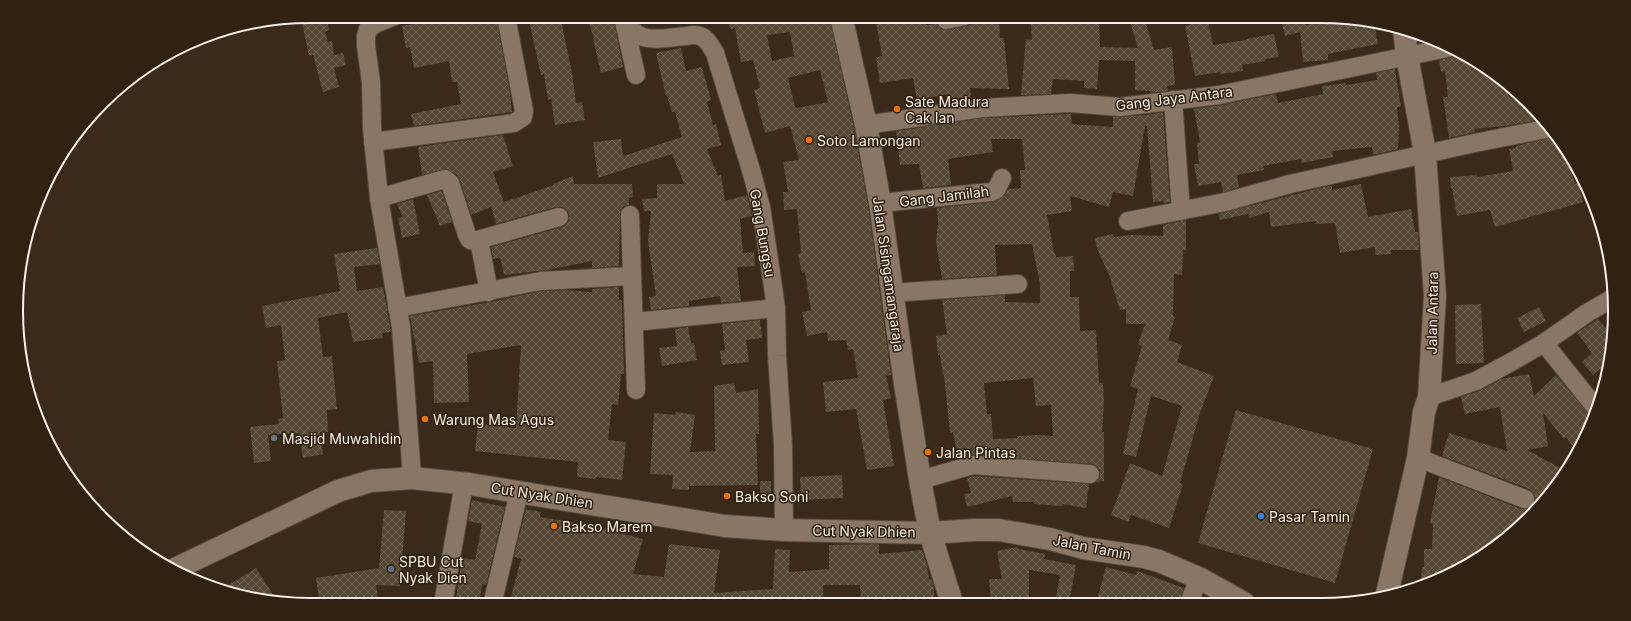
<svg xmlns="http://www.w3.org/2000/svg" width="1631" height="621" font-family="Inter,sans-serif">
  <style>
    .building { fill: url(#building-cross-hatch); fill-rule: evenodd }
    .lines { fill: none; stroke-linecap: round; stroke-linejoin: round }
    .street-casing { stroke: #56483a; stroke-width: 20 }
    .secondary-casing { stroke: #56483a; stroke-width: 24 }
    .street { stroke: #897664; stroke-width: 18 }
    .secondary { stroke: #897664; stroke-width: 22 }
    .food-dot { fill: #e8710a; stroke: #312111; stroke-width: 1.5 }
    .worship-dot { fill: #6b7280; stroke: #312111; stroke-width: 1.5 }
    .shop-dot { fill: #3f7fe0; stroke: #312111; stroke-width: 1.5 }
    .service-dot { fill: #5c6f8a; stroke: #312111; stroke-width: 1.5 }
    .labels { text-anchor: middle; dominant-baseline: central; stroke-width: 3; stroke-linejoin: round; paint-order: stroke }
    .street-label { font-size: 14px; fill: #faefe5; stroke: #312111 }
    .poi-label { font-size: 14px; fill: #faefe5; stroke: #312111; text-anchor: start }
    .rim { fill: none; stroke: #faefe5; stroke-width: 2 }
  </style>
  <defs>
    <pattern id="building-cross-hatch" width="8" height="8" patternUnits="userSpaceOnUse"><rect width="8" height="8" fill="#554733"/><path d="M0 0l8 8M0 8l8-8" fill="none" stroke="#6e6250"/></pattern>
  </defs>
  <rect width="100%" height="100%" fill="#3b2a1a"/>
  <g class="building">
    <polygon points="310,16 327,16 329,30 325,32 328,42 332,41 334,55 343,53 346,65 334,68 339,87 323,92 313,55 309,56 301,18"/>
    <polygon points="441,16 496,16 510,92 512,112 414,126 411,114 461,104 457,82 452,82 449,61 414,68 410,47 406,48 402,26 441,18"/>
    <polygon points="549,16 560,16 572,73 576,103 582,102 585,120 555,125 551,99 548,100 544,74 541,75 529,21"/>
    <polygon points="587,16 613,16 623,67 601,73 593,39 594,39"/>
    <path d="M728,16H829L854,128L868,205L891,375L886,376L891,398L883,400L894,466L867,470L856,409L826,412L823,382L858,378L853,349L848,350L846,340L828,341L827,332L807,336L802,312L811,310L805,272L802,273L798,254L801,253L797,209L784,210L783,192H788L783,162L799,160L790,126L765,133L754,90L760,88L753,60L741,62L735,28L730,29ZM790,32L794,56L772,61L767,35ZM820,70L828,102L797,108L795,107L788,78Z"/>
    <polygon points="875,16 925,16 926,25 936,24 942,30 948,30 967,26 974,22 999,19 1000,38 1004,38 1009,89 970,88 971,97 949,99 948,94 917,100 913,78 880,83 876,57 882,56"/>
    <polygon points="1030,16 1099,16 1100,47 1138,48 1129,19 1144,16 1154,50 1172,47 1175,85 1167,86 1168,91 1150,93 1150,91 1135,90 1135,61 1099,60 1097,89 1084,88 1084,81 1053,79 1051,94 1021,95 1026,39 1032,40"/>
    <polygon points="1207,16 1213,45 1246,40 1246,39 1274,34 1279,57 1265,59 1266,61 1242,65 1243,71 1220,74 1220,72 1195,76 1185,26 1190,25 1189,19"/>
    <polygon points="1280,16 1304,16 1306,25 1335,18 1374,23 1378,44 1328,54 1328,60 1303,62 1300,32 1285,36"/>
    <polygon points="681,48 686,71 702,67 711,100 707,102 713,125 716,124 721,145 707,149 718,176 721,175 725,201 747,195 752,216 740,219 743,253 754,252 755,266 737,267 741,301 721,303 720,296 689,301 689,306 651,310 649,297 656,296 648,241 651,211 644,211 642,199 657,198 657,184 684,184 672,154 598,178 593,142 621,139 623,156 682,137 675,112 672,112 667,96 666,96 656,53"/>
    <polygon points="1461,52 1500,77 1544,119 1505,126 1474,129 1475,132 1449,138 1443,97 1448,97 1445,71 1441,72 1439,60 1454,57"/>
    <polygon points="1395,69 1401,107 1397,107 1399,127 1398,149 1377,154 1373,154 1372,147 1332,151 1333,157 1302,163 1301,159 1263,166 1264,170 1237,175 1239,187 1223,192 1221,182 1198,186 1194,164 1199,164 1197,143 1200,142 1194,109 1221,105 1276,94 1278,103 1323,94 1322,86 1346,83 1346,85 1377,80 1376,73"/>
    <path d="M1163,112L1170,202L1163,203V201L1153,202L1147,126H1145L1133,196L1113,192L1109,207L1070,196L1072,211L1047,215L1054,253H1055L1056,257L1073,256L1074,271H1070V297H1079L1080,331L1096,330L1099,383H1103L1104,403L1102,432H1104V481L1097,482L1100,475V470L1096,466L1091,464L974,455L962,457L961,455L958,456L953,432L950,433L944,375H943L940,355H938L936,336L947,334L942,300L1005,295V302L1040,303V284L1032,244L995,245L997,275L942,279L936,242L938,223L937,208L992,202L1000,199L1005,195L1008,189L1021,188L1020,170H1025L1022,139H991L993,152L948,159L951,185L923,188L919,164L900,165L896,131L983,118L1070,114H1071L1072,124L1113,127V117L1146,115ZM1033,378L1036,406L1051,405L1053,436L1039,435L1017,436V438L993,439L991,414H987L984,383Z"/>
    <polygon points="503,135 513,166 493,172 504,202 554,185 553,184 573,176 574,184 632,184 633,197 629,198 629,205 624,206 621,210 620,215 619,266 592,268 592,261 547,270 504,275 501,261 500,258 493,259 491,247 562,227 566,225 569,220 569,215 567,210 562,207 556,207 496,224 491,207 471,215 460,180 457,175 447,169 422,175 418,147"/>
    <polygon points="1556,136 1562,144 1575,184 1578,183 1583,202 1495,227 1490,210 1457,216 1452,188 1451,188 1450,177 1477,175 1477,177 1513,171 1509,149 1516,148 1516,146"/>
    <polygon points="1361,184 1368,217 1411,209 1415,232 1418,232 1419,250 1391,250 1391,254 1375,255 1375,247 1340,253 1335,223 1316,224 1316,221 1271,227 1269,212 1249,218 1248,214 1220,220 1218,214 1328,186 1332,186 1332,190"/>
    <polygon points="442,191 452,222 440,226 427,195"/>
    <polygon points="413,199 420,234 402,238 398,218 403,217 397,204"/>
    <polygon points="1186,220 1186,250 1183,250 1182,275 1174,274 1173,316 1175,317 1168,340 1182,345 1177,362 1214,376 1200,413 1180,483 1183,484 1169,528 1131,515 1128,522 1111,515 1130,463 1162,476 1182,406 1151,396 1136,457 1123,454 1138,389 1130,386 1142,346 1138,344 1145,324 1126,324 1126,309 1120,310 1111,282 1112,282 1097,248 1095,238 1113,234 1114,237 1131,235 1163,236 1163,225"/>
    <polygon points="377,248 380,264 354,267 357,291 383,287 391,332 382,333 383,338 353,342 347,312 318,318 323,357 332,356 337,409 327,410 328,432 320,432 323,454 303,458 299,433 268,435 271,461 254,463 250,427 279,424 278,419 283,418 277,361 285,360 281,325 266,328 262,306 340,291 334,254"/>
    <polygon points="619,287 619,300 622,300 624,374 621,374 618,405 612,404 608,440 626,442 622,480 596,477 596,479 577,477 578,462 475,451 478,424 516,428 521,345 467,354 469,402 434,403 433,361 419,363 410,316 491,302 542,291 564,290 592,292 592,289"/>
    <polygon points="1481,304 1484,363 1456,364 1455,305"/>
    <polygon points="1539,307 1546,321 1524,332 1517,318"/>
    <polygon points="1598,319 1613,336 1609,361 1593,375 1582,362 1592,353 1577,333"/>
    <polygon points="760,320 762,338 746,340 749,362 722,365 720,351 725,350 722,324"/>
    <polygon points="688,327 691,343 694,343 697,360 662,366 659,348 677,346 675,329"/>
    <polygon points="1529,374 1534,396 1556,375 1591,417 1576,450 1566,437 1564,439 1543,413 1548,446 1527,450 1564,470 1557,483 1515,532 1451,575 1431,581 1421,580 1422,567 1424,567 1424,549 1432,549 1433,524 1430,523 1439,477 1521,509 1527,509 1531,507 1535,503 1535,497 1533,492 1529,489 1442,456 1449,433 1507,451 1500,407 1465,414 1461,397 1481,390 1501,379"/>
    <polygon points="734,383 736,393 758,389 759,434 756,434 758,485 689,486 689,490 672,489 673,475 650,474 654,413 675,415 676,412 695,415 690,452 715,451 714,386"/>
    <polygon points="1236,410 1373,449 1335,583 1198,543"/>
    <polygon points="842,475 843,498 801,500 800,477"/>
    <polygon points="974,476 1089,484 1086,508 1062,504 1062,506 1034,504 1034,502 1013,502 1012,496 967,507 964,494 971,493 967,478"/>
    <rect x="760" y="481" width="11" height="16"/>
    <polygon points="472,500 505,507 486,585 482,584 479,605 455,605 462,558 475,560 482,524 468,521"/>
    <polygon points="526,509 541,512 540,517 584,524 643,539 633,574 664,577 669,544 720,550 714,593 773,589 775,549 790,550 789,572 829,569 829,545 879,544 879,554 922,550 927,565 929,579 931,579 933,583 935,603 861,604 860,585 823,585 824,604 812,604 811,597 788,597 788,604 509,605 521,559 514,557"/>
    <polygon points="384,510 406,511 400,586 376,585 379,605 320,605 316,578 379,568"/>
    <polygon points="1018,547 1018,549 1045,554 1044,559 1076,565 1069,603 1055,603 1060,575 1029,570 1029,601 991,603 989,579 1002,579 997,551"/>
    <polygon points="1106,567 1136,575 1137,571 1184,588 1179,603 1096,603"/>
    <polygon points="256,568 277,601 234,595 221,590"/>
  </g>
  <g class="lines">
    <g class="street-casing">
      <g id="street">
        <polyline points="395,16 375,24 368,29 366,36 366,46 371,82 372,128 379,198 401,327 412,478"/>
        <path d="M623,16C636,47 659,38 686,36C693,35 698,34 704,38C709,42 712,48 715,53L751,170L761,207L771,273L776,308L777,356L783,445L784,530"/>
        <polyline points="946,20 965,16"/>
        <polyline points="624,21 636,75"/>
        <polyline points="1173,100 1181,211"/>
        <polyline points="866,125 982,108 1070,103 1120,107 1219,95 1452,47"/>
        <polyline points="373,142 514,123 523,117 524,111 506,16"/>
        <polyline points="379,198 445,179 450,183 467,235 470,240 474,241 559,217"/>
        <polyline points="880,203 991,192 996,190 1002,178"/>
        <polyline points="630,215 636,390"/>
        <polyline points="1128,221 1225,202 1290,184 1475,143 1550,128"/>
        <polyline points="479,240 489,292"/>
        <polyline points="892,293 1018,284"/>
        <polyline points="397,308 541,281 632,276"/>
        <polyline points="634,322 776,308"/>
        <polyline points="1544,343 1596,408"/>
        <polyline points="1429,397 1476,381 1513,361 1544,343 1587,313 1613,298"/>
        <polyline points="1418,458 1525,499"/>
        <polyline points="920,480 973,465 1090,474"/>
        <polyline points="1189,603 1199,578"/>
        <polyline points="443,604 464,483"/>
        <polyline points="492,605 519,492"/>
      </g>
    </g>
    <g class="secondary-casing">
      <g id="secondary">
        <polyline points="841,16 866,125 880,203 904,377 920,480 930,533 952,603"/>
        <polyline points="173,570 338,491 371,481 412,478 469,484 725,526 784,530 930,533 974,530 999,530 1050,539 1083,548 1144,557 1159,561 1199,578 1244,603"/>
        <polyline points="1387,594 1418,458 1424,412 1429,397 1435,296 1426,168 1425,153 1407,56 1404,29"/>
      </g>
    </g>
    <use href="#street" class="street"/>
    <use href="#secondary" class="secondary"/>
  </g>
  <g class="food-dot">
    <circle cx="897" cy="109" r="4"/>
    <circle cx="809" cy="140" r="4"/>
    <circle cx="425" cy="419" r="4"/>
    <circle cx="928" cy="452" r="4"/>
    <circle cx="727" cy="496" r="4"/>
    <circle cx="554" cy="526" r="4"/>
  </g>
  <circle class="worship-dot" cx="274" cy="438" r="4"/>
  <circle class="shop-dot" cx="1261" cy="516" r="4"/>
  <circle class="service-dot" cx="391" cy="569" r="4"/>
  <g class="labels">
    <g class="street-label">
      <text transform="translate(1174 98) rotate(-7)">Gang Jaya Antara</text>
      <text transform="translate(944 196) rotate(-7)">Gang Jamilah</text>
      <text transform="translate(763 233) rotate(80)">Gang Bungsu</text>
      <text transform="translate(889 274) rotate(82)">Jalan Sisingamangaraja</text>
      <text transform="translate(1432 313) rotate(-89)">Jalan Antara</text>
      <text transform="translate(542 495) rotate(9)">Cut Nyak Dhien</text>
      <text transform="translate(864 531) rotate(1)">Cut Nyak Dhien</text>
      <text transform="translate(1092 547) rotate(11)">Jalan Tamin</text>
    </g>
    <g class="poi-label">
      <text x="905" y="101">Sate Madura<tspan x="905" dy="16">Cak Ian</tspan></text>
      <text x="817" y="140">Soto Lamongan</text>
      <text x="433" y="419">Warung Mas Agus</text>
      <text x="282" y="438">Masjid Muwahidin</text>
      <text x="936" y="452">Jalan Pintas</text>
      <text x="735" y="496">Bakso Soni</text>
      <text x="1269" y="516">Pasar Tamin</text>
      <text x="562" y="526">Bakso Marem</text>
      <text x="399" y="561">SPBU Cut<tspan x="399" dy="16">Nyak Dien</tspan></text>
    </g>
  </g>
  <path d="M0 0H1631V621H0ZM310 23H1321A287 287 0 0 1 1608 310V311A287 287 0 0 1 1321 598H310A287 287 0 0 1 23 311V310A287 287 0 0 1 310 23Z" fill="#312111" fill-rule="evenodd"/>
  <path class="rim" d="M310 23H1321A287 287 0 0 1 1608 310V311A287 287 0 0 1 1321 598H310A287 287 0 0 1 23 311V310A287 287 0 0 1 310 23Z"/>
</svg>
